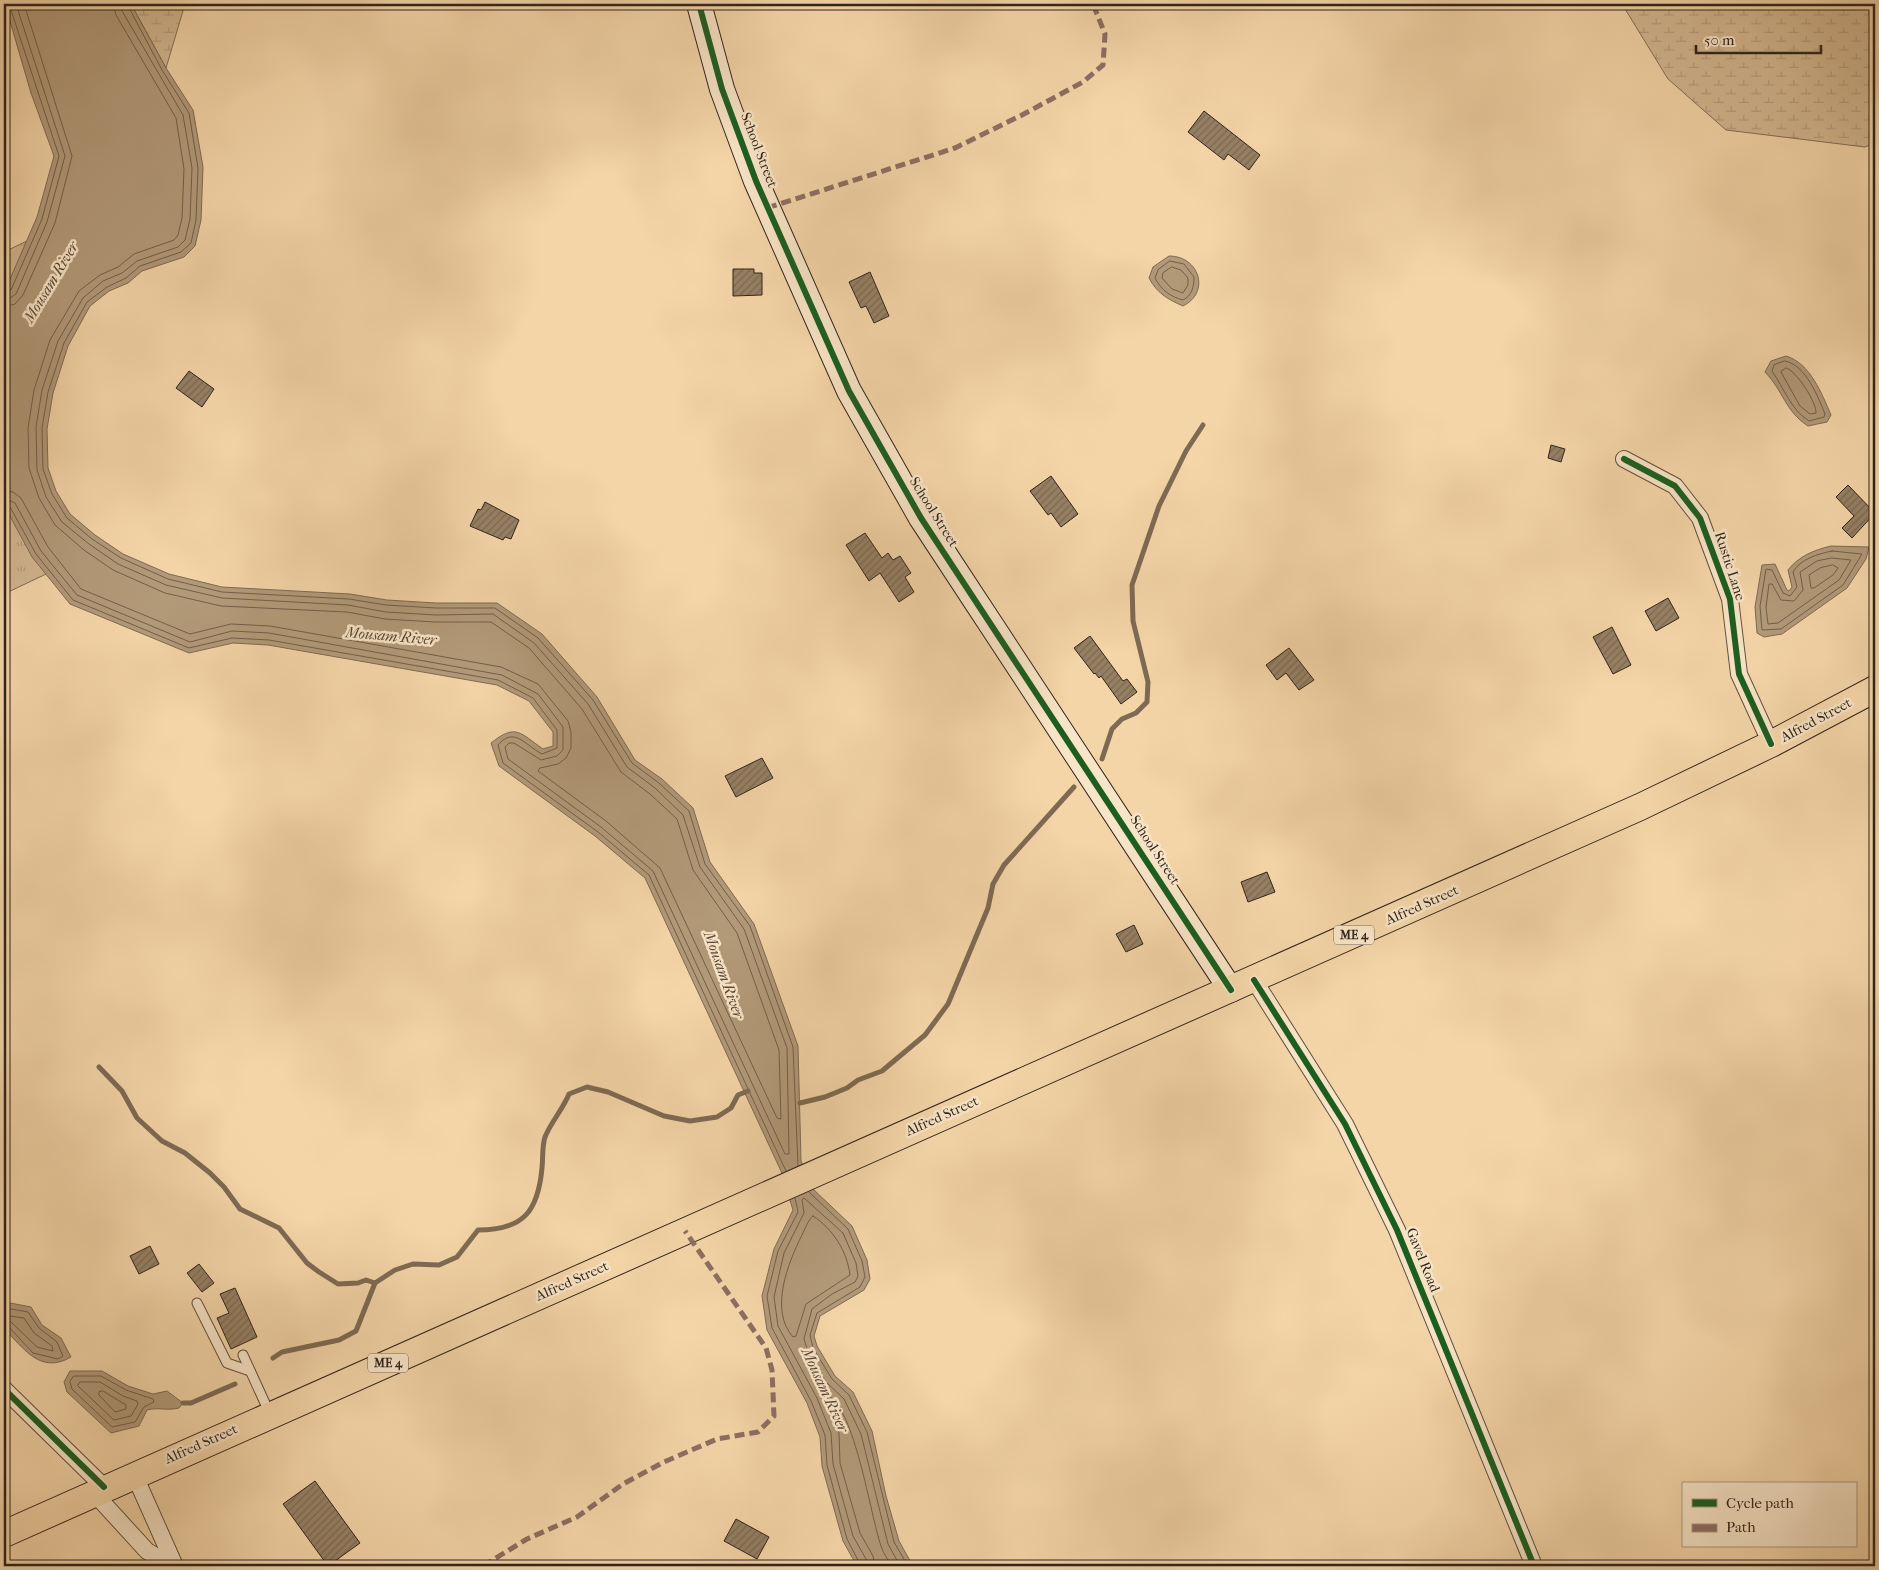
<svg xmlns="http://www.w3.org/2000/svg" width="1879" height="1570" font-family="'IM FELL French Canon',serif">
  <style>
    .wetland { fill: url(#wetland-marsh); stroke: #826e56 }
    .park { fill: url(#park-tufts); stroke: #826e56 }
    .water { fill: #b29978; stroke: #7e6a53 }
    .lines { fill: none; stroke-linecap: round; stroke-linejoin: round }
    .shore { stroke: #725e4a; stroke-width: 1 }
    .stream { stroke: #7e6a53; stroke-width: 5 }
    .building { fill: url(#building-hatch); stroke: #31241b }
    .lane-casing { stroke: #62503e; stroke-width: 11 }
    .street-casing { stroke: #62503e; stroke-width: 18 }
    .secondary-casing { stroke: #31241b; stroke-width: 26 }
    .primary-casing { stroke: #31241b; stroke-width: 28 }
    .lane { stroke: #f8e4c6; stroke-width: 9 }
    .street { stroke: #f8e4c6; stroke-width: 16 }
    .secondary { stroke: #f8e4c6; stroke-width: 24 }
    .primary { stroke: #f4d5a8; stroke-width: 26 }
    .quiet { stroke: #8d6e63; stroke-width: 5; stroke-dasharray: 10 5; stroke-linecap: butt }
    .cycleway-casing { stroke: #f8e4c6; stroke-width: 9 }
    .cycleway { stroke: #1b5e20; stroke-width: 6 }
    .labels { text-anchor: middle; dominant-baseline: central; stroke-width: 5; stroke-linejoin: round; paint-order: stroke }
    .shield { fill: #f8e4c6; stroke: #6d5e4e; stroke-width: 1 }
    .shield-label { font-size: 12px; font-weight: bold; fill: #31241b }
    .street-label { font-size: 14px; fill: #31241b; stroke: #f8e4c6 }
    .water-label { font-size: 15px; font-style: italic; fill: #584737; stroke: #f8e4c6 }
  </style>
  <defs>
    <pattern id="wetland-marsh" width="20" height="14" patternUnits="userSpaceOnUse" patternTransform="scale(1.25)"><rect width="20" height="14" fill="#d3b790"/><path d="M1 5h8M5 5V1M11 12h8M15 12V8" fill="none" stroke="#b69d7c"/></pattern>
    <pattern id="park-tufts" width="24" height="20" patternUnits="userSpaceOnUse" patternTransform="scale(1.25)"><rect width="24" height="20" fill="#d3b790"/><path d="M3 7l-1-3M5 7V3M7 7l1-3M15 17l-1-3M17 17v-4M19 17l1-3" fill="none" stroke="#b69d7c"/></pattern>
    <pattern id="building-hatch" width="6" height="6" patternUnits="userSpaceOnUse" patternTransform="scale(1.25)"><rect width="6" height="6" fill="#968064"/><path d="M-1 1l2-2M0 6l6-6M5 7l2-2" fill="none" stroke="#7b6952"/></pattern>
  </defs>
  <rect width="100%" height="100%" fill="#f4d5a8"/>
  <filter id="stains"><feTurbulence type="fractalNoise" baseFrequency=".004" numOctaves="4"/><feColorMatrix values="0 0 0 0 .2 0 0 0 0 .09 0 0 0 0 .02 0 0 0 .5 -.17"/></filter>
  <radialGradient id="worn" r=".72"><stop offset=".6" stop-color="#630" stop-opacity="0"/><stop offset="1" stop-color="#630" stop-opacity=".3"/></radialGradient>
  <g class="wetland">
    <polygon points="131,4 185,4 166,68"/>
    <polygon points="1622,4 1875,4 1875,143 1865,147 1726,130 1668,79"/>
  </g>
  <polygon class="park" points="98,207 26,341 63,566 4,594 4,252"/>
  <g class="water">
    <path d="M5,4H131L166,68L193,110L203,167L201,220L195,246L184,257L142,271L128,283L109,291L90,306L68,346L53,393L47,429L48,468L56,491L70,514L95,535L123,554L169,574L222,587L350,594L387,600L436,603H497L542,634L597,697L635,760L662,779L693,808L710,862L754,924L798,1046L801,1161L814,1190L852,1226L867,1260L870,1279L864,1290L820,1316L814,1336L817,1346L835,1376L853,1392L872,1431L886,1496L899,1541L913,1566H857L843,1541L822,1466L820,1437L807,1403L767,1330L762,1296L774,1249L793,1210L781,1171L645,878L595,836L499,766L491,743C516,723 520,733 543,749L553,746V732L529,701L497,685L268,645L233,643L189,653L70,604L32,557L4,505V293L37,217L54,156L31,93Z"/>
    <path d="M1169,256C1199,256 1211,292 1183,306C1167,299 1157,293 1149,278L1153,267Z"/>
    <path d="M1786,356C1810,363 1822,394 1831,415L1827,422L1808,426C1785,411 1784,392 1765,372L1771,361Z"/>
    <path d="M1831,546L1869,547L1866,559L1847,588L1782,634L1764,637L1757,633L1755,607L1762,565L1775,564L1787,590L1789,591L1792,587L1788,570C1799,556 1814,550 1831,546Z"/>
    <path d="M10,1303L31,1307L42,1325L61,1338L71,1357C40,1375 24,1348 4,1329V1306Z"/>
    <path d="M70,1371H102L128,1386L153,1394L167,1391L183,1403L179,1408C167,1411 158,1407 147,1410L139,1426L111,1433L67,1392L64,1382Z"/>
  </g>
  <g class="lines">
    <g class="shore">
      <polyline points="127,4 162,70 189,113 198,168 196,220 191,243 181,252 140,266 126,278 107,287 87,302 64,343 48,392 42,428 43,469 52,494 67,518 92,539 121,558 168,579 222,592 349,599 386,605 436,608 495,608 538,638 593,700 632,763 659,783 689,811 705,864 750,926 793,1047 798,1166"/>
      <path d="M1170,261L1184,264L1194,277C1194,286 1192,296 1183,300C1171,297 1161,290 1155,278L1158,270Z"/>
      <polygon points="1172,267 1181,270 1188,278 1188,285 1183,293 1172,289 1162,278 1163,273"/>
      <polyline points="4,293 11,290 42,219 59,156 9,4"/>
      <polyline points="4,299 10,298 16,294 47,222 65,156 16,4"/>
      <polyline points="4,307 15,304 23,295 55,223 72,156 24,4"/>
      <path d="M1785,361C1806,365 1818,397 1825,414L1824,417L1809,421C1791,410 1784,388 1772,371L1774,365Z"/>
      <path d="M1786,368C1796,370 1817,403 1816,413L1810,414L1800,406L1781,372Z"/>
      <polyline points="4,490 13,492 21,498 48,547 81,589 190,634 231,624 270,626 501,667 538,684 568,721 571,732 571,748 566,758 558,764 540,768 538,771 606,821 660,868 777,1118 781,1119 779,1050 737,933 693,870 677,819 650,794 621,772 582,709 529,648 491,622 435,622 385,619 347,612 221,606 165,593 113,570 84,550 55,525 39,498 29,468 28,428 34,390 50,340 79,291 100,275 118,267 134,254 174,240 178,235 182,218 184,169 176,118 116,15 113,4"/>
      <polyline points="4,498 15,503 41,551 77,595 190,642 232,631 269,633 502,675 538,694 563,727 563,750 557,756 541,760 514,743 509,743 505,747 508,759 601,827 653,871 785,1154 789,1154 787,1048 744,929 700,867 683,815 655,788 627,767 588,704 534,643 493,614 436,615 386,612 348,605 222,598 166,585 118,564 89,544 62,522 46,497 37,470 36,427 42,390 58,341 83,298 103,281 122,273 137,261 178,247 185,240 190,219 192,168 183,115 122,11 121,4"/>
      <path d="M4,504L10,507L36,554L73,600L189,648L232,638L269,640L498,680L533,698L557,730V748L542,754C525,745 514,726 498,745L503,763L598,832L649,875L786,1171"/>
      <path d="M1832,551L1862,554L1843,585L1781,629L1762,630L1760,606L1766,569L1772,570L1783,593L1790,596L1797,587L1793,572C1800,559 1818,554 1832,551Z"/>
      <polygon points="1832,558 1851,560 1839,580 1778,623 1768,624 1766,607 1769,584 1772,584 1781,600 1794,601 1803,590 1800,572 1817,561"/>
      <polygon points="1833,565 1838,568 1833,575 1814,588 1811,588 1809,575 1820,568"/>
      <polyline points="809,1192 848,1229 862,1261 865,1277 860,1287 817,1313 810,1335 813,1348 832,1379 849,1395 867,1432 894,1542 908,1566"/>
      <polyline points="795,1198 798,1212 778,1251 767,1296 772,1328 811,1401 825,1435 827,1465 847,1539 861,1566"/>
      <path d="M813,1216C833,1229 847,1251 850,1275L806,1304L796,1336L793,1337C769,1310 788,1263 802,1235C805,1229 808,1220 813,1216Z"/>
      <polyline points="4,1310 11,1309 28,1312 39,1328 57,1342 63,1356 58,1359 33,1353 9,1327 4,1326"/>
      <polygon points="10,1316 24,1318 34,1333 52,1346 53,1351 37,1347 9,1320"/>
      <polygon points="74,1376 101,1376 126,1390 153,1399 154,1402 144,1407 135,1422 112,1427 72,1389 70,1382"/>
      <polygon points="80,1382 100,1382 123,1396 137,1401 138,1404 131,1416 114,1420 78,1386"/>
      <polygon points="103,1391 126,1405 126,1409 115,1412 99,1395 99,1392"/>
      <polyline points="867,1566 866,1559 853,1536 833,1464 831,1433 817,1398 778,1326 774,1297 784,1253 804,1213 802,1200 804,1198 843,1233 856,1263 858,1276 855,1282 832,1294 812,1309 804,1339 808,1352 826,1382 844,1399 861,1434 888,1544 900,1566"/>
      <path d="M875,1566L873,1556L860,1533L840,1463L839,1433L825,1398L827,1395C855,1408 870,1514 881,1546C883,1553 888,1560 892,1566"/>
    </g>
    <g class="stream">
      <polyline points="1102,759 1112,729 1122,719 1136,713 1147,702 1148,682 1133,621 1132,585 1159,506 1186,451 1203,425"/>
      <path d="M99,1067L122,1091L137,1118L162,1141L185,1153L210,1173L224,1187L240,1209L279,1228L307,1263L319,1272L338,1284L358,1283L366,1280L375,1283L395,1270L413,1264L439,1265L457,1257L478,1230C524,1230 538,1211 542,1168C543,1159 542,1146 545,1137C551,1122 563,1109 569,1094L587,1087L608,1092L664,1116L690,1121L717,1117L731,1108L738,1095L748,1091"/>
      <polyline points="800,1103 825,1097 847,1088 858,1080 882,1071 925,1035 948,1004 988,908 993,884 1004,865 1074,787"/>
      <polyline points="273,1358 282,1352 339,1340 356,1331 375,1283"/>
      <polyline points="183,1403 191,1403 235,1384"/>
    </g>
  </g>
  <g class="building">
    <polygon points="1204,111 1260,155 1249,170 1228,154 1224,160 1188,132"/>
    <polygon points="733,269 754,269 754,273 762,273 762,295 733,296"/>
    <polygon points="870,272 889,316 874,323 866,306 861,308 849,282"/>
    <polygon points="189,371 214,389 202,407 176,388"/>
    <polygon points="1551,445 1565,449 1561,462 1548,458"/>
    <polygon points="1051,476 1078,514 1061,527 1051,513 1048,515 1030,491"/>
    <polygon points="1848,485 1875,513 1852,538 1842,528 1854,516 1836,497"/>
    <polygon points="485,502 519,520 511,539 505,537 503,540 470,526 478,509 481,510"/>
    <polygon points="865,533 882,558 888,553 893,560 900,556 911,573 905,577 914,592 899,602 880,573 869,581 846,545"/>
    <polygon points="1668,598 1679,618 1656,631 1645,611"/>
    <polygon points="1612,627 1631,665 1613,674 1593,637"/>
    <polygon points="1090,636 1123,681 1127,679 1137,692 1121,704 1101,676 1099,678 1095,673 1094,674 1074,648"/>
    <polygon points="1289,648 1314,680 1299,690 1286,673 1277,680 1266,665"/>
    <polygon points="762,758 773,778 736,797 725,776"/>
    <polygon points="1267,872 1275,892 1248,902 1241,882"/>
    <polygon points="1134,925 1143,944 1126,952 1116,934"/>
    <polygon points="150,1246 159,1264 139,1274 130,1256"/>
    <polygon points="199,1264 214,1283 202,1292 187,1273"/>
    <polygon points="235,1288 257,1337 231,1349 217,1318 229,1313 220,1294"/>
    <polygon points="315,1481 360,1543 328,1566 283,1504"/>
    <polygon points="736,1519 769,1537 757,1559 724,1541"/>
  </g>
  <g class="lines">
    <g class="lane-casing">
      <g id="lane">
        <polyline points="197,1303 227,1363 250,1371"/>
        <polyline points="243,1355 270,1414"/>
      </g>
    </g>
    <g class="street-casing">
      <g id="street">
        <polyline points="1624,459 1675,486 1700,518 1730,599 1739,674 1771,744"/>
        <polyline points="1254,980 1345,1124 1397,1230 1534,1566"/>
        <polyline points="4,1389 104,1487"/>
        <polyline points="134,1474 175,1566"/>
        <polyline points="94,1493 147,1551 173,1566"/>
      </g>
    </g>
    <g class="secondary-casing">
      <polyline id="secondary" points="699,4 722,89 756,181 849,391 921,518 1231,990"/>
    </g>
    <g class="primary-casing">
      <polyline id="primary" points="4,1534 1640,807 1771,744 1875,689"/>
    </g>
    <use href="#lane" class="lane"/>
    <use href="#street" class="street"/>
    <use href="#secondary" class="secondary"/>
    <use href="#primary" class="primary"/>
    <g class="quiet">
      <polyline points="767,208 955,148 1022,115 1083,82 1103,65 1105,34 1093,4"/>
      <polyline points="483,1566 527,1539 577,1517 623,1484 664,1462 717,1439 758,1432 774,1416 772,1370 766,1348 685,1231"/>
    </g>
    <g class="cycleway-casing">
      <g id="cycleway">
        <polyline points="699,4 722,89 756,181 849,391 921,518 1231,990"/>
        <polyline points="1624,459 1675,486 1700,518 1730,599 1739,674 1771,744"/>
        <polyline points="1254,980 1345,1124 1397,1230 1534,1566"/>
        <polyline points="4,1389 104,1487"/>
      </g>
    </g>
    <use href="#cycleway" class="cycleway"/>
  </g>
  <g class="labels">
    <g class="shield">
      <rect x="1334" y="925.5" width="40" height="19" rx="4"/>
      <rect x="368" y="1353.5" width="40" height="19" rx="4"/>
    </g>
    <g class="shield-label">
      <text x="1354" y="935">ME 4</text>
      <text x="388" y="1363">ME 4</text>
    </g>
    <g class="street-label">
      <text transform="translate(759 150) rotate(69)">School Street</text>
      <text transform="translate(934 512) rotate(58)">School Street</text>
      <text transform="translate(1730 566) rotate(72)">Rustic Lane</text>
      <text transform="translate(1816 720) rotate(-28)">Alfred Street</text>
      <text transform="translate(1155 850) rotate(57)">School Street</text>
      <text transform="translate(1422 905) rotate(-24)">Alfred Street</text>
      <text transform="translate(942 1116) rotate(-24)">Alfred Street</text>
      <text transform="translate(1423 1260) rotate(68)">Gavel Road</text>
      <text transform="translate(572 1281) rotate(-24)">Alfred Street</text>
      <text transform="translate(201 1444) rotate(-24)">Alfred Street</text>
    </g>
    <g class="water-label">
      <text transform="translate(51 282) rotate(-59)">Mousam River</text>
      <text transform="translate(391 636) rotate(5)">Mousam River</text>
      <text transform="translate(724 975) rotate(70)">Mousam River</text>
      <text transform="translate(825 1390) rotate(65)">Mousam River</text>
    </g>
  </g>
  <rect width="1879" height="1570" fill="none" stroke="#f4d5a8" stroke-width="20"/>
  <rect x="5" y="5" width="1869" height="1560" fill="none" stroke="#31241b" stroke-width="2.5"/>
  <rect x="10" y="10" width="1859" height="1550" fill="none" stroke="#31241b"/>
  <rect x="1682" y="1482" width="175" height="65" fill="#f8e4c6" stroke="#a89782"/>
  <rect x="1692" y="1499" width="25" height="8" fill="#1b5e20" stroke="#a89782"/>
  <text x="1726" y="1508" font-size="15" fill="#31241b">Cycle path</text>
  <rect x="1692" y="1524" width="25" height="8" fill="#8d6e63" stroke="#a89782"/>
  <text x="1726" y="1532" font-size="15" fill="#31241b">Path</text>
  <path d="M1696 45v8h125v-8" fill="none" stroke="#31241b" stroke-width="2.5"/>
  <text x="1704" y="45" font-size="15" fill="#31241b" stroke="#f8e4c6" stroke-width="4" paint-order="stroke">50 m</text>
  <rect width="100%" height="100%" filter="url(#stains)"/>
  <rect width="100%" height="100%" fill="url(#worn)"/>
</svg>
